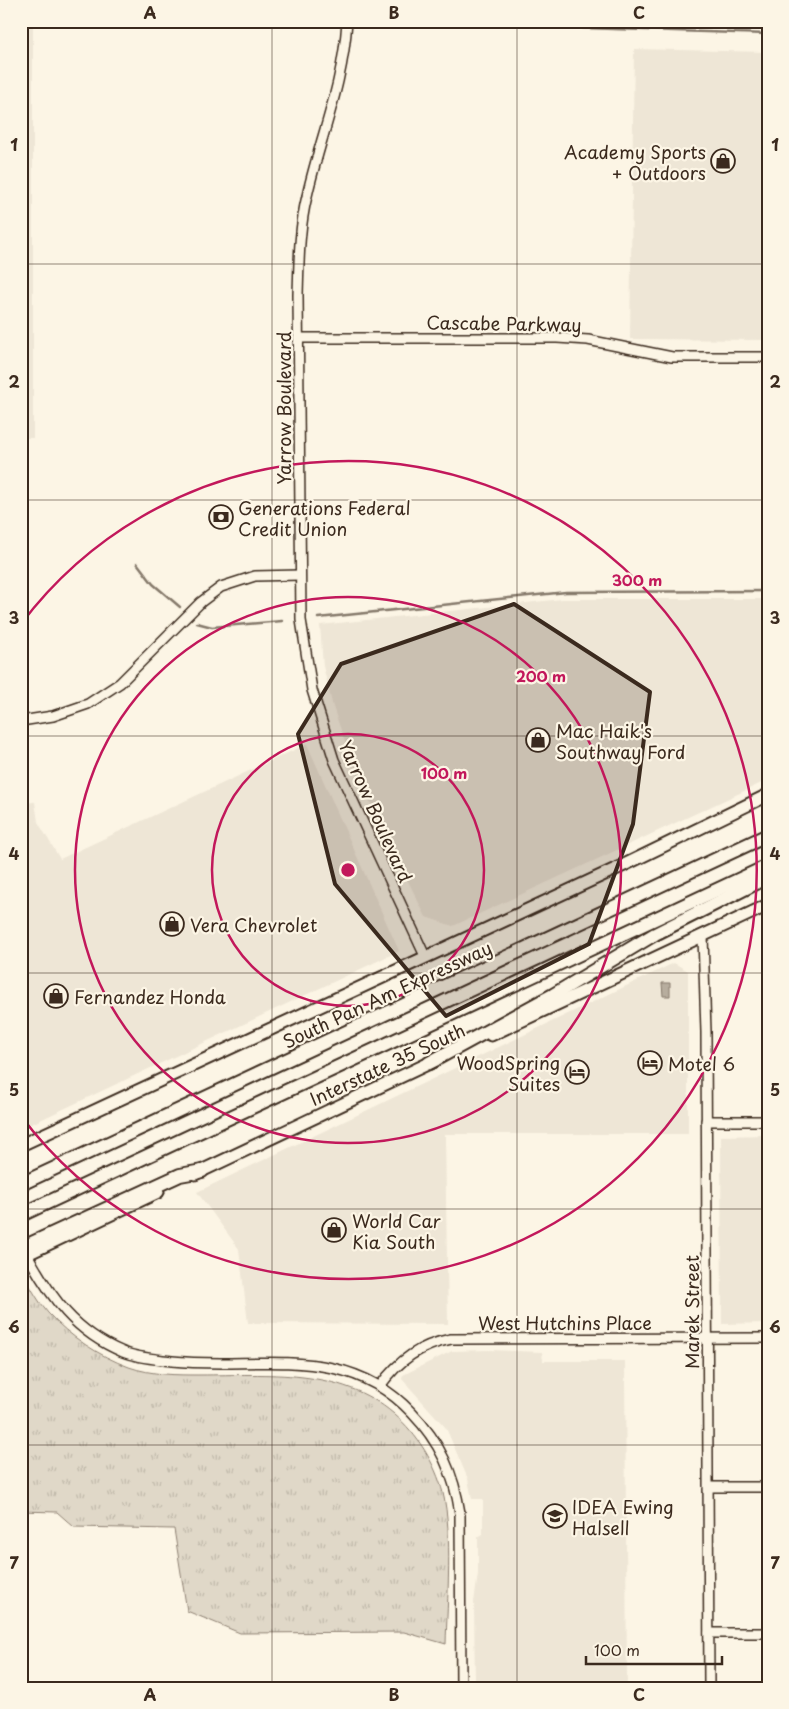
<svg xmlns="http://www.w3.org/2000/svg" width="789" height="1709" font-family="'Playpen Sans',sans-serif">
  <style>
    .built { fill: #eee6d6 }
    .grass { fill: url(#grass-tufts); stroke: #8e8173 }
    .water { fill: #b7ad9e; stroke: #85796b }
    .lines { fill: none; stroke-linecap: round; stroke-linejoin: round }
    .stream { stroke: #85796b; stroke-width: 2.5 }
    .minor-casing { stroke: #3b2a1e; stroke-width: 12 }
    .major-casing { stroke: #3b2a1e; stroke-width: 15 }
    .highway-casing { stroke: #3b2a1e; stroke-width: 16 }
    .minor { stroke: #fcf5e5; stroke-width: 9 }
    .major { stroke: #fcf5e5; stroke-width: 11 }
    .highway { stroke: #fcf5e5; stroke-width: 12 }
    .marked { fill: #3b2a1e; fill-opacity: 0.2; stroke: #3b2a1e; stroke-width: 4; stroke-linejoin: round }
    .grid { fill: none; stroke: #3b2a1e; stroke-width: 1; stroke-opacity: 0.55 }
    .ring { fill: none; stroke: #c2185b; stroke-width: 2.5 }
    .labels { text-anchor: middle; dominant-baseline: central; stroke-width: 4.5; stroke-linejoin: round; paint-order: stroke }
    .poi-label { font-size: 18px; fill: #3b2a1e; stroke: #fcf5e5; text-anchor: start }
    .street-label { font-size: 18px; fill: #3b2a1e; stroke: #fcf5e5 }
    .centre { fill: #c2185b; stroke: #fcf5e5; stroke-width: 2.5 }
    .ring-label { font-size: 15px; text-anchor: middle; font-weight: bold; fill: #c2185b; stroke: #fcf5e5; stroke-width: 4.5; stroke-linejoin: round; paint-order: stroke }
    .neatline { fill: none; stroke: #3b2a1e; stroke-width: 2 }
    .grid-label { font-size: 16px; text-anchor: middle; font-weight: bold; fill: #3b2a1e }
  </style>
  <defs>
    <pattern id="grass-tufts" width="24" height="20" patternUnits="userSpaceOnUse" patternTransform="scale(1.25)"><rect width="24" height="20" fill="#e0d8c8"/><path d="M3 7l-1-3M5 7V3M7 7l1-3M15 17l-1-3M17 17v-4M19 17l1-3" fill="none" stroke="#c1baab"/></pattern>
  </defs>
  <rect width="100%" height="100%" fill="#fcf5e5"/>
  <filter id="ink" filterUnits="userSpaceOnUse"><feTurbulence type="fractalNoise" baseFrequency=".02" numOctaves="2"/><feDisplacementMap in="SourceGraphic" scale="10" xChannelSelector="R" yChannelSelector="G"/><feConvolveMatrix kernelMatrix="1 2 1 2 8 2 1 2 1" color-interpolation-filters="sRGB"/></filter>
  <g filter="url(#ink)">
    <g class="built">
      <rect x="21" y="21" width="12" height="417"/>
      <polygon points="634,49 768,52 768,340 630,339"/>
      <polygon points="563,599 768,599 768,780 453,926 426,917 383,831 350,756 333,707 323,666 320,625"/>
      <polygon points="307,744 399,951 21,1129 21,803 35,802 38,822 60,859"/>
      <polygon points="674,963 688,971 688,1134 445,1134 448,1324 248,1323 239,1249 197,1192"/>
      <polygon points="768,1135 768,1323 722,1324 721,1136"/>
      <polygon points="488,1350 542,1352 543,1361 625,1361 627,1688 475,1688 474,1602 478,1574 478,1537 483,1534 483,1499 472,1499 468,1479 446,1428 402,1379 403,1375 452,1351"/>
    </g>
    <path class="grass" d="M21,1277L25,1278C32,1289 39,1303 48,1313C69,1336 99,1356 129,1367C152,1375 176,1375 200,1375C268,1375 339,1367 394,1414C418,1435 435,1463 443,1493C453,1533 447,1602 446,1644L404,1632L240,1633L187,1611L174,1529L74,1527L57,1512L21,1511Z"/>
    <polygon class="water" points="662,983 670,983 670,996 663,996"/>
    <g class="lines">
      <g class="stream">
        <polyline points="574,21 583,28 768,34"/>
        <polyline points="137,563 153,584 180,607"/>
        <polyline points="318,618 566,592 768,591"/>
        <polyline points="197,623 212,627 282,621"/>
      </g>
      <g class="minor-casing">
        <g id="minor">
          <path d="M347,21C343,86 321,134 307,196C299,228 299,262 298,295L301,620L312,690L334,760L425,956"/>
          <polyline points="299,338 557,338 588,340 672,357 768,357"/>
          <polyline points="21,721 53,716 88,704 120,683 201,602 221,587 255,576 300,575"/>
          <polyline points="703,936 706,1032 709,1688"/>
          <polyline points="706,1121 768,1121"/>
          <path d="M27,1254C51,1298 75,1332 123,1352C138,1358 156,1359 172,1361C257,1370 345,1341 412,1413C440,1442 454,1474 460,1513L461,1688"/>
          <path d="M380,1386C399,1360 420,1345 451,1339L768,1338"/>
          <polyline points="709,1487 768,1487"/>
          <polyline points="709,1633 768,1633"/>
        </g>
      </g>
      <g class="major-casing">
        <g id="major">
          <polyline points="491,1035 768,905"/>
          <polyline points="21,1145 622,866 768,795"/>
          <polyline points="195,1174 436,1060"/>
          <polyline points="21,1257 158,1192"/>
        </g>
      </g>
      <g class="highway-casing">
        <g id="highway">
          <polyline points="429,1063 553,995 655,934 768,877"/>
          <polyline points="21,1184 768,835"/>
          <polyline points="21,1215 768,866"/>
          <polyline points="21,1248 180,1175 202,1171"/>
        </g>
      </g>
      <use href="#minor" class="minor"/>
      <use href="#major" class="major"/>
      <use href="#highway" class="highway"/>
    </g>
  </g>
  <path class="marked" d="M514,604L650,692L633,824L589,944L446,1016L335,884L298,734L341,664Z"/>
  <path class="grid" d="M272,21V1688M517,21V1688M21,264H768M21,500H768M21,736H768M21,973H768M21,1209H768M21,1445H768"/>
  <g class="ring">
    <circle cx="348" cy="870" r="136"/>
    <circle cx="348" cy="870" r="273"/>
    <path d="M21 624A409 409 0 1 1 21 1116"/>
  </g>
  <defs>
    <g id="shop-ring" transform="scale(1.25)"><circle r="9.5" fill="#fcf5e5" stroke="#3b2a1e" stroke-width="1.5"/><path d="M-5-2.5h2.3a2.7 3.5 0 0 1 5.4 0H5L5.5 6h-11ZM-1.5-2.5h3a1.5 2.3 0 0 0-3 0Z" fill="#3b2a1e"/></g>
    <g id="bank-ring" transform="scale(1.25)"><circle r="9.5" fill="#fcf5e5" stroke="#3b2a1e" stroke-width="1.5"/><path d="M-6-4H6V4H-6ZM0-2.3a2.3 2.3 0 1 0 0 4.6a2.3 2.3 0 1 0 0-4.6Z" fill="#3b2a1e"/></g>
    <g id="hotel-ring" transform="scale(1.25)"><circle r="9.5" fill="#fcf5e5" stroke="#3b2a1e" stroke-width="1.5"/><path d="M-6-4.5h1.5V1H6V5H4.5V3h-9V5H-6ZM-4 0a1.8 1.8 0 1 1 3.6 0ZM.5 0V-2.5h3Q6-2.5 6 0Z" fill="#3b2a1e"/></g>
    <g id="school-ring" transform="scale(1.25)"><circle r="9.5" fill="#fcf5e5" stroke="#3b2a1e" stroke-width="1.5"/><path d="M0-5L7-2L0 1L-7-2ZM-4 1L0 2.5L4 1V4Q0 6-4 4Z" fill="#3b2a1e"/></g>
  </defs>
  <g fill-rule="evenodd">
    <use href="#shop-ring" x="723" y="161"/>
    <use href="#bank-ring" x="221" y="517"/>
    <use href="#shop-ring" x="538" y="740"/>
    <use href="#shop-ring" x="172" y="924"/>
    <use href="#shop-ring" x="56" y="996"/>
    <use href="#hotel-ring" x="650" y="1063"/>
    <use href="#hotel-ring" x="577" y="1072"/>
    <use href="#shop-ring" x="334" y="1230"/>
    <use href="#school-ring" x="555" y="1516"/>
  </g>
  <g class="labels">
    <g class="poi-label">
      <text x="706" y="151" text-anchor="end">Academy Sports<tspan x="706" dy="21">+ Outdoors</tspan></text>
      <text x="238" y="507">Generations Federal<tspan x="238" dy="21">Credit Union</tspan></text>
      <text x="556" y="730">Mac Haik's<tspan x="556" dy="21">Southway Ford</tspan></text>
      <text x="190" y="924">Vera Chevrolet</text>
      <text x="74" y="996">Fernandez Honda</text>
      <text x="560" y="1062" text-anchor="end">WoodSpring<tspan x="560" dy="21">Suites</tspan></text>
      <text x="668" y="1063">Motel 6</text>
      <text x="352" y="1220">World Car<tspan x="352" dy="21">Kia South</tspan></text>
      <text x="572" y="1506">IDEA Ewing<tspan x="572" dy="21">Halsell</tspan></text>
    </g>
    <g class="street-label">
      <text transform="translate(504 323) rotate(1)">Cascabe Parkway</text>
      <text transform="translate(283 408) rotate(-90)">Yarrow Boulevard</text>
      <text transform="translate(376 811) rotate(66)">Yarrow Boulevard</text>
      <text transform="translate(387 994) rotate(-25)">South Pan Am Expressway</text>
      <text transform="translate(387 1064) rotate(-25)">Interstate 35 South</text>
      <text transform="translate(691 1312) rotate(-90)">Marek Street</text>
      <text x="565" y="1322">West Hutchins Place</text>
    </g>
  </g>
  <circle cx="348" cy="870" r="8" class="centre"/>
  <g class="ring-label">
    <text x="637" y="586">300 m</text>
    <text x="541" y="682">200 m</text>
    <text x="444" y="779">100 m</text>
  </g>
  <rect width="789" height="1709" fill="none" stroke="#fcf5e5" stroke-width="55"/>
  <path d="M586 1656v8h136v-8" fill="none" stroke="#3b2a1e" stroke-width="2.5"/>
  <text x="594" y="1656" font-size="15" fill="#3b2a1e" stroke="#fcf5e5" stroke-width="4" paint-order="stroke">100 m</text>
  <rect x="28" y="28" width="734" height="1654" class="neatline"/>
  <g class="grid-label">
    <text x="150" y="19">A</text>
    <text x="394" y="19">B</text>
    <text x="639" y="19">C</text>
    <text x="14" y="151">1</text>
    <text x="775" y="151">1</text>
    <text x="14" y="388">2</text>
    <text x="775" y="388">2</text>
    <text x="14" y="624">3</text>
    <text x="775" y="624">3</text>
    <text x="14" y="860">4</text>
    <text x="775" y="860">4</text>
    <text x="14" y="1096">5</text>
    <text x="775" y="1096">5</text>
    <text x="14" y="1333">6</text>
    <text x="775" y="1333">6</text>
    <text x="14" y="1569">7</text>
    <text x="775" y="1569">7</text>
    <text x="150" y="1701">A</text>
    <text x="394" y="1701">B</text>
    <text x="639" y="1701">C</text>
  </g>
</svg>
